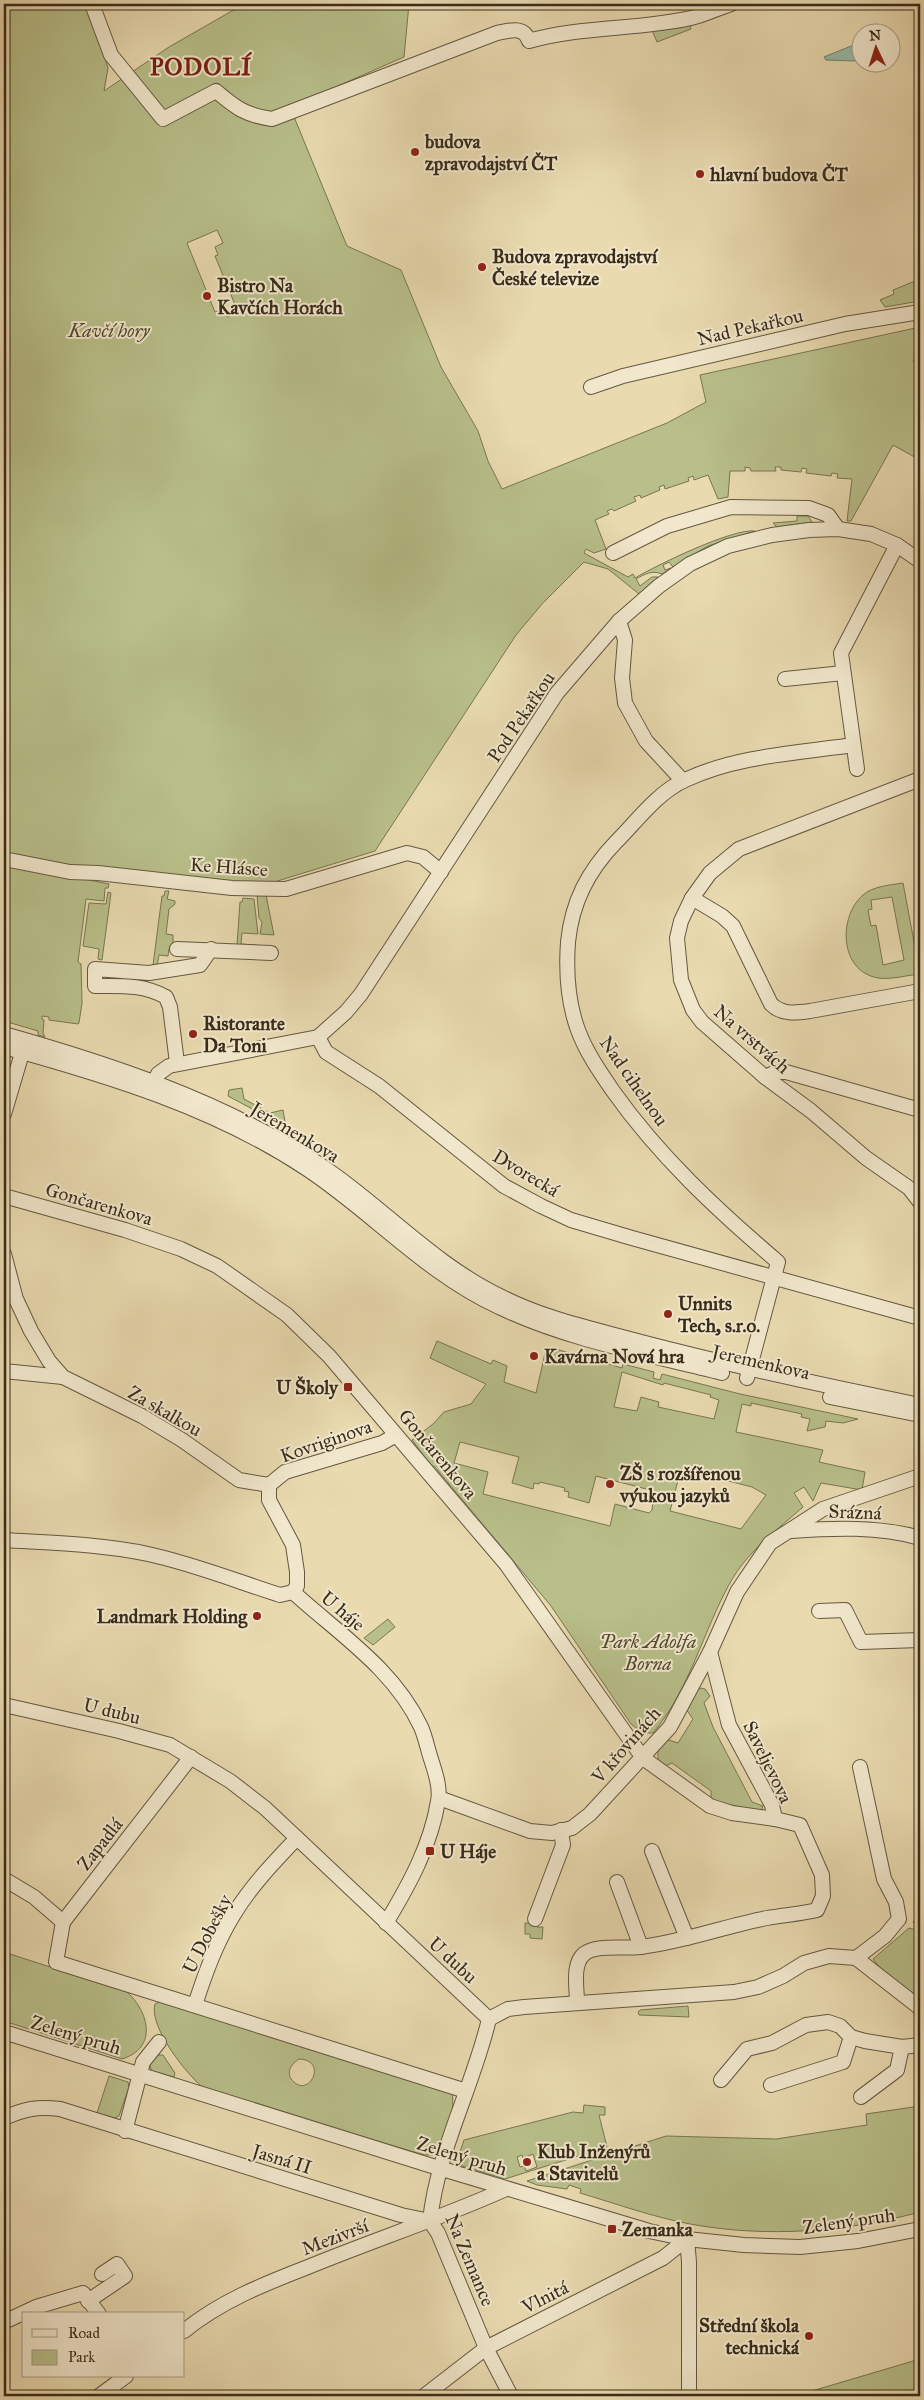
<svg xmlns="http://www.w3.org/2000/svg" width="924" height="2400" font-family="'IM FELL Great Primer',serif">
  <style>
    .green { fill: #b8bf8a; stroke: #787652; fill-rule: evenodd }
    .water { fill: #98bba8; stroke: #728270 }
    .lines { fill: none; stroke-linecap: round; stroke-linejoin: round }
    .minor-casing { stroke: #645840; stroke-width: 16 }
    .minor { stroke: #f1e7cc; stroke-width: 14 }
    .poi-dot { fill: #8f2418; stroke: #f1e7cc; stroke-width: 2 }
    .labels { text-anchor: middle; dominant-baseline: central; stroke-width: 4; stroke-linejoin: round; paint-order: stroke }
    .poi-label { font-size: 19px; font-weight: bold; fill: #382c1b; stroke: #f1e7cc; text-anchor: start }
    .street-label { font-size: 19px; fill: #382c1b; stroke: #f1e7cc }
    .park-label { font-size: 19px; font-style: italic; fill: #524931; stroke: #f1e7cc }
    .district-label { font-size: 24px; font-weight: bold; letter-spacing: 1px; fill: #7a1f14; stroke: #f1e7cc }
  </style>
  <rect width="100%" height="100%" fill="#e9dab0"/>
  <filter id="stains"><feTurbulence type="fractalNoise" baseFrequency=".004" numOctaves="4"/><feColorMatrix values="0 0 0 0 .2 0 0 0 0 .09 0 0 0 0 .02 0 0 0 .5 -.17"/></filter>
  <radialGradient id="worn" r=".72"><stop offset=".6" stop-color="#630" stop-opacity="0"/><stop offset="1" stop-color="#630" stop-opacity=".3"/></radialGradient>
  <g class="green">
    <path d="M4,4H87L108,68L104,91L169,47L244,4H409L404,57L290,107L347,246L401,270L441,367L478,431L488,461L502,489L667,423L706,402L700,375L920,327V365L916,359L913,360L920,372V460L893,445L851,521H847L852,479L837,478L838,474L832,473L831,476L806,473L807,469L802,468L801,472L781,470V467H775L776,471H751L750,468L745,467V471H730L728,497L718,499L708,475L694,480L693,476L688,478L689,481L665,489L664,485L659,487L660,490L641,498L640,495L634,497L636,501L614,511L612,509L607,511L609,514L595,520L606,549L594,553L586,549L584,553L628,577L633,574L635,578C657,565 733,528 755,531L708,546L673,567L669,562L663,565L665,570L671,568L662,574C652,570 645,574 636,579L640,586L652,577H658L639,594L608,569L584,562L542,604L516,635L375,851L271,883L253,884L90,869L89,880L109,884L108,888H105L104,901L86,899L78,962L81,964L82,1003L79,1023L78,1024L49,1020V1017L42,1016V1019L44,1020L43,1033L45,1037L38,1035V1031L4,1021ZM217,230L223,243L215,247L218,255L215,256L238,312L227,317L224,309L215,312L187,243Z"/>
    <polygon points="690,24 691,29 657,42 652,30"/>
    <polygon points="915,281 917,285 920,284 920,301 885,307 880,300 894,294 893,290"/>
    <polygon points="797,516 808,516 812,522 777,527 773,523 797,521"/>
    <path d="M903,883L920,974C908,975 891,980 878,978C839,971 838,917 863,895C873,886 891,885 903,883ZM892,897L904,960L883,965L876,925L871,926L868,910L872,909L871,900Z"/>
    <polygon points="165,891 169,891 167,899 175,901 175,904 169,909 166,934 173,935 173,949 169,949 168,956 159,955 157,966 153,965 162,896 164,896"/>
    <polygon points="108,892 111,893 102,960 98,959 99,949 83,946 89,903 106,904"/>
    <polygon points="257,895 266,895 274,935 260,934 262,922 259,918"/>
    <polygon points="243,898 254,899 258,934 242,933 241,944 276,947 237,945 240,902 242,902"/>
    <polygon points="242,1088 244,1099 270,1113 283,1110 286,1127 228,1096 229,1090"/>
    <path d="M437,1341L491,1364L493,1360L507,1366L504,1382L536,1393L546,1349L551,1350L552,1348L622,1368L623,1364L654,1372L653,1378L660,1380L662,1374L740,1394L858,1419L843,1423L826,1421L825,1427L807,1431L810,1419L801,1417L802,1414L751,1403V1406L742,1404L736,1432L823,1450L819,1462L865,1472L862,1490L821,1483L813,1501L804,1487L794,1493L803,1507C778,1529 748,1551 731,1581C703,1631 690,1689 653,1733H643L631,1724L551,1606L434,1466L433,1468L412,1440L433,1424L444,1412L471,1404L486,1384L430,1358ZM622,1372L663,1385L664,1383L711,1395L710,1397L719,1400L714,1419L658,1407L659,1402L641,1397L637,1411L614,1407ZM460,1442L519,1457L512,1483L533,1489L534,1483L539,1484L540,1482L565,1488L564,1491L569,1492L568,1497L589,1503L596,1476L654,1491L652,1510L649,1513L615,1504L610,1526L483,1494L488,1472L454,1463ZM681,1469L752,1487L766,1495L741,1529L670,1511Z"/>
    <polygon points="388,1619 395,1627 373,1645 364,1638"/>
    <path d="M701,1688L705,1689L710,1696L704,1703L713,1727L752,1802L763,1806L761,1812L711,1800V1791L672,1763L663,1767C654,1757 658,1748 666,1739L678,1743L693,1719L686,1709L695,1692Z"/>
    <polygon points="920,1918 920,2002 883,1972 873,1959 909,1928 920,1931 913,1922"/>
    <polygon points="525,1923 539,1923 537,1927 543,1927 542,1939 530,1938 530,1934 525,1934"/>
    <path d="M4,1952L127,1992C149,2012 158,2048 122,2059L4,2021Z"/>
    <path d="M161,2001L452,2093C456,2112 445,2140 433,2155H424L206,2090C188,2077 148,2026 155,2004ZM299,2059C328,2060 310,2097 294,2082C285,2074 290,2065 299,2059Z"/>
    <polygon points="688,2006 689,2017 639,2015 638,2012 640,2010"/>
    <polygon points="159,2055 163,2055 175,2073 174,2077 152,2071 149,2064"/>
    <polygon points="109,2076 128,2082 129,2087 119,2116 115,2118 97,2113"/>
    <path d="M584,2105L605,2107V2115H599L607,2147L505,2179L462,2166L457,2161L464,2140L573,2112L583,2113ZM533,2154L537,2167L526,2171L524,2166L520,2167L517,2157L522,2155L523,2158Z"/>
    <path d="M920,2106V2212C847,2232 765,2238 690,2224C653,2217 617,2204 580,2193L581,2189L569,2185L567,2189L537,2185L527,2181L666,2136L776,2139L867,2125L866,2114Z"/>
    <polygon points="920,2359 920,2396 795,2396"/>
  </g>
  <polygon class="water" points="861,42 861,58 855,61 826,60 824,57"/>
  <g class="lines">
    <g class="minor-casing">
      <g id="minor">
        <path d="M92,4L111,55L163,119L216,91C236,108 245,115 272,119L497,33C509,31 524,25 529,41C581,26 638,30 691,18C705,15 718,8 731,4"/>
        <polyline points="591,387 623,376 845,324 920,312"/>
        <polyline points="613,553 667,526 731,507 809,508 828,515 838,529"/>
        <polyline points="619,621 625,640 622,678 625,703 646,741 683,781"/>
        <polyline points="785,679 843,673"/>
        <polyline points="857,769 841,653 897,545"/>
        <polyline points="920,779 739,849 710,873 692,898 681,921 677,938 681,980 693,1010 702,1022 765,1077 811,1111 866,1158 909,1188 920,1202"/>
        <polyline points="4,859 70,872 98,873 232,888 286,889 407,853 423,857 441,872"/>
        <path d="M692,898L722,916L733,926L771,1004C782,1015 796,1013 810,1011L920,991"/>
        <polyline points="177,949 271,953"/>
        <path d="M4,1034C110,1064 216,1099 311,1159C377,1200 430,1263 502,1297C545,1319 594,1329 641,1342C733,1366 826,1386 920,1405"/>
        <polyline points="318,1037 326,1052 379,1086 504,1186 541,1206 571,1220 632,1238 920,1318"/>
        <path d="M4,1047C109,1076 215,1108 307,1169C372,1212 428,1275 499,1307C568,1340 647,1354 722,1373"/>
        <path d="M177,1063L170,1007L166,997C143,984 120,986 95,986V969L149,973L200,965L211,949"/>
        <polyline points="765,1077 776,1072 786,1072 920,1110"/>
        <polyline points="150,1092 158,1074 169,1066 318,1037 346,1012 361,994 557,693 619,621 659,586 690,564 728,546 772,535 809,530 838,529 871,534 897,545 920,561"/>
        <polyline points="4,1114 25,1043"/>
        <polyline points="4,1196 125,1230 181,1249 217,1266 287,1315 329,1356 506,1564 643,1758 710,1806 732,1813 775,1819"/>
        <polyline points="4,1254 16,1299 31,1331 49,1361 63,1377 142,1416 182,1440 239,1480 269,1485"/>
        <polyline points="4,1371 63,1377"/>
        <path d="M747,1378L778,1262C717,1210 659,1156 613,1091C600,1072 586,1052 578,1030C568,1003 566,970 568,942C572,902 588,871 616,842C636,822 658,792 685,780C736,756 797,753 853,745"/>
        <polyline points="830,1397 920,1415"/>
        <polyline points="269,1485 285,1472 382,1443 396,1435"/>
        <polyline points="269,1485 269,1500 293,1545 297,1572 297,1586 293,1592"/>
        <path d="M791,1531C833,1528 879,1526 920,1538"/>
        <path d="M4,1540C52,1543 101,1544 148,1554C194,1564 236,1581 280,1595L293,1592"/>
        <path d="M293,1592C339,1634 394,1669 421,1727C425,1736 427,1746 430,1756C434,1769 441,1787 438,1801C431,1845 409,1885 386,1923"/>
        <polyline points="819,1611 845,1610 861,1642 920,1640"/>
        <polyline points="4,1705 119,1731 170,1745 230,1781 265,1808 297,1838 489,2019"/>
        <polyline points="191,1757 63,1922 56,1962 466,2091"/>
        <polyline points="439,1798 530,1831 552,1833 572,1828 590,1814 670,1727 710,1652 737,1592 770,1543 823,1509 920,1476"/>
        <polyline points="652,1851 687,1938"/>
        <polyline points="4,1879 34,1897 63,1922"/>
        <polyline points="617,1882 641,1947"/>
        <polyline points="535,1919 563,1845 561,1830"/>
        <polyline points="856,1958 885,1936 899,1919 896,1902 884,1879 860,1767"/>
        <path d="M577,2002C577,1988 572,1964 584,1954C596,1944 624,1949 640,1947C683,1942 725,1926 767,1918C784,1915 800,1914 817,1910L823,1896L822,1875L800,1825L775,1819L772,1805L729,1725L710,1652"/>
        <path d="M195,2005C205,1974 216,1943 234,1914C251,1886 274,1862 297,1838"/>
        <polyline points="489,2019 508,2009 524,2007 734,1992 758,1987 783,1976 804,1963 829,1956 856,1958 920,2008"/>
        <path d="M489,2019C473,2087 437,2152 430,2221L438,2233L486,2348L511,2396"/>
        <polyline points="4,2032 429,2165 649,2231 687,2239 744,2245 800,2247 858,2241 920,2229"/>
        <polyline points="721,2080 747,2049 772,2043 806,2025 828,2022 840,2026 851,2037 865,2041 902,2047 920,2045"/>
        <polyline points="771,2085 843,2062 851,2037"/>
        <polyline points="861,2097 897,2070 902,2047"/>
        <path d="M4,2118C24,2109 38,2106 60,2109L401,2215L430,2221"/>
        <polyline points="125,2131 143,2062 159,2042"/>
        <polyline points="687,2239 689,2262 689,2396"/>
        <polyline points="88,2301 125,2276 117,2264 102,2274"/>
        <polyline points="4,2322 36,2307 83,2293 99,2314"/>
        <path d="M184,2331C221,2301 264,2284 308,2267C374,2240 441,2218 506,2189"/>
        <polyline points="99,2396 126,2376"/>
        <polyline points="424,2396 486,2348 663,2258 687,2239"/>
      </g>
    </g>
    <use href="#minor" class="minor"/>
  </g>
  <g class="poi-dot">
    <circle cx="415" cy="152" r="5"/>
    <circle cx="700" cy="174" r="5"/>
    <circle cx="482" cy="267" r="5"/>
    <circle cx="207" cy="296" r="5"/>
    <circle cx="193" cy="1034" r="5"/>
    <circle cx="668" cy="1314" r="5"/>
    <circle cx="534" cy="1356" r="5"/>
    <rect x="343" y="1382" width="10" height="10" rx="2.5"/>
    <circle cx="610" cy="1484" r="5"/>
    <circle cx="257" cy="1616" r="5"/>
    <rect x="425" y="1846" width="10" height="10" rx="2.5"/>
    <circle cx="527" cy="2162" r="5"/>
    <rect x="607" y="2224" width="10" height="10" rx="2.5"/>
    <circle cx="809" cy="2336" r="5"/>
  </g>
  <g class="labels">
    <g class="poi-label">
      <text x="425" y="141">budova<tspan x="425" dy="22">zpravodajství ČT</tspan></text>
      <text x="710" y="174">hlavní budova ČT</text>
      <text x="492" y="256">Budova zpravodajství<tspan x="492" dy="22">České televize</tspan></text>
      <text x="217" y="285">Bistro Na<tspan x="217" dy="22">Kavčích Horách</tspan></text>
      <text x="203" y="1023">Ristorante<tspan x="203" dy="22">Da Toni</tspan></text>
      <text x="678" y="1303">Unnits<tspan x="678" dy="22">Tech, s.r.o.</tspan></text>
      <text x="544" y="1356">Kavárna Nová hra</text>
      <text x="338" y="1387" text-anchor="end">U Školy</text>
      <text x="620" y="1473">ZŠ s rozšířenou<tspan x="620" dy="22">výukou jazyků</tspan></text>
      <text x="247" y="1616" text-anchor="end">Landmark Holding</text>
      <text x="440" y="1851">U Háje</text>
      <text x="537" y="2151">Klub Inženýrů<tspan x="537" dy="22">a Stavitelů</tspan></text>
      <text x="622" y="2229">Zemanka</text>
      <text x="799" y="2325" text-anchor="end">Střední škola<tspan x="799" dy="22">technická</tspan></text>
    </g>
    <g class="street-label">
      <text transform="translate(750 327) rotate(-13)">Nad Pekařkou</text>
      <text transform="translate(521 717) rotate(-56)">Pod Pekařkou</text>
      <text transform="translate(229 867) rotate(4)">Ke Hlásce</text>
      <text transform="translate(752 1039) rotate(41)">Na vrstvách</text>
      <text transform="translate(634 1081) rotate(55)">Nad cihelnou</text>
      <text transform="translate(295 1132) rotate(31)">Jeremenkova</text>
      <text transform="translate(526 1173) rotate(31)">Dvorecká</text>
      <text transform="translate(99 1204) rotate(16)">Gončarenkova</text>
      <text transform="translate(761 1362) rotate(13)">Jeremenkova</text>
      <text transform="translate(165 1411) rotate(30)">Za skalkou</text>
      <text transform="translate(326 1441) rotate(-19)">Kovriginova</text>
      <text transform="translate(438 1454) rotate(50)">Gončarenkova</text>
      <text transform="translate(855 1512) rotate(2)">Srázná</text>
      <text transform="translate(343 1611) rotate(40)">U háje</text>
      <text transform="translate(112 1711) rotate(14)">U dubu</text>
      <text transform="translate(626 1745) rotate(-49)">V křovinách</text>
      <text transform="translate(768 1762) rotate(64)">Saveljevova</text>
      <text transform="translate(100 1844) rotate(-52)">Zapadlá</text>
      <text transform="translate(207 1934) rotate(-63)">U Dobešky</text>
      <text transform="translate(453 1960) rotate(43)">U dubu</text>
      <text transform="translate(76 2035) rotate(17)">Zelený pruh</text>
      <text transform="translate(462 2156) rotate(17)">Zelený pruh</text>
      <text transform="translate(282 2159) rotate(17)">Jasná II</text>
      <text transform="translate(849 2221) rotate(-8)">Zelený pruh</text>
      <text transform="translate(335 2237) rotate(-21)">Mezivrší</text>
      <text transform="translate(470 2260) rotate(67)">Na Zemance</text>
      <text transform="translate(545 2297) rotate(-27)">Vlnitá</text>
    </g>
    <g class="park-label">
      <text x="109" y="330">Kavčí hory</text>
      <text x="648" y="1641">Park Adolfa<tspan x="648" dy="22">Borna</tspan></text>
    </g>
    <g class="district-label">
      <text x="201" y="67">PODOLÍ</text>
    </g>
  </g>
  <rect width="924" height="2400" fill="none" stroke="#e9dab0" stroke-width="20"/>
  <rect x="5" y="5" width="914" height="2390" fill="none" stroke="#382c1b" stroke-width="2.5"/>
  <rect x="10" y="10" width="904" height="2380" fill="none" stroke="#382c1b"/>
  <rect x="22" y="2312" width="162" height="65" fill="#f1e7cc" stroke="#a79c85"/>
  <rect x="32" y="2329" width="25" height="8" fill="#f1e7cc" stroke="#a79c85"/>
  <text x="68" y="2338" font-size="15" fill="#382c1b">Road</text>
  <rect x="32" y="2350" width="25" height="15" fill="#b8bf8a" stroke="#a79c85"/>
  <text x="68" y="2362" font-size="15" fill="#382c1b">Park</text>
  <g transform="translate(876 48) rotate(356)"><circle r="24" fill="#f1e7cc" stroke="#a79c85"/>
  <path d="M0-4L9 19L0 12L-9 19Z" fill="#8f2418"/>
  <text y="-8" font-size="14" font-weight="bold" text-anchor="middle" fill="#382c1b">N</text>
  </g>
  <rect width="100%" height="100%" filter="url(#stains)"/>
  <rect width="100%" height="100%" fill="url(#worn)"/>
</svg>
